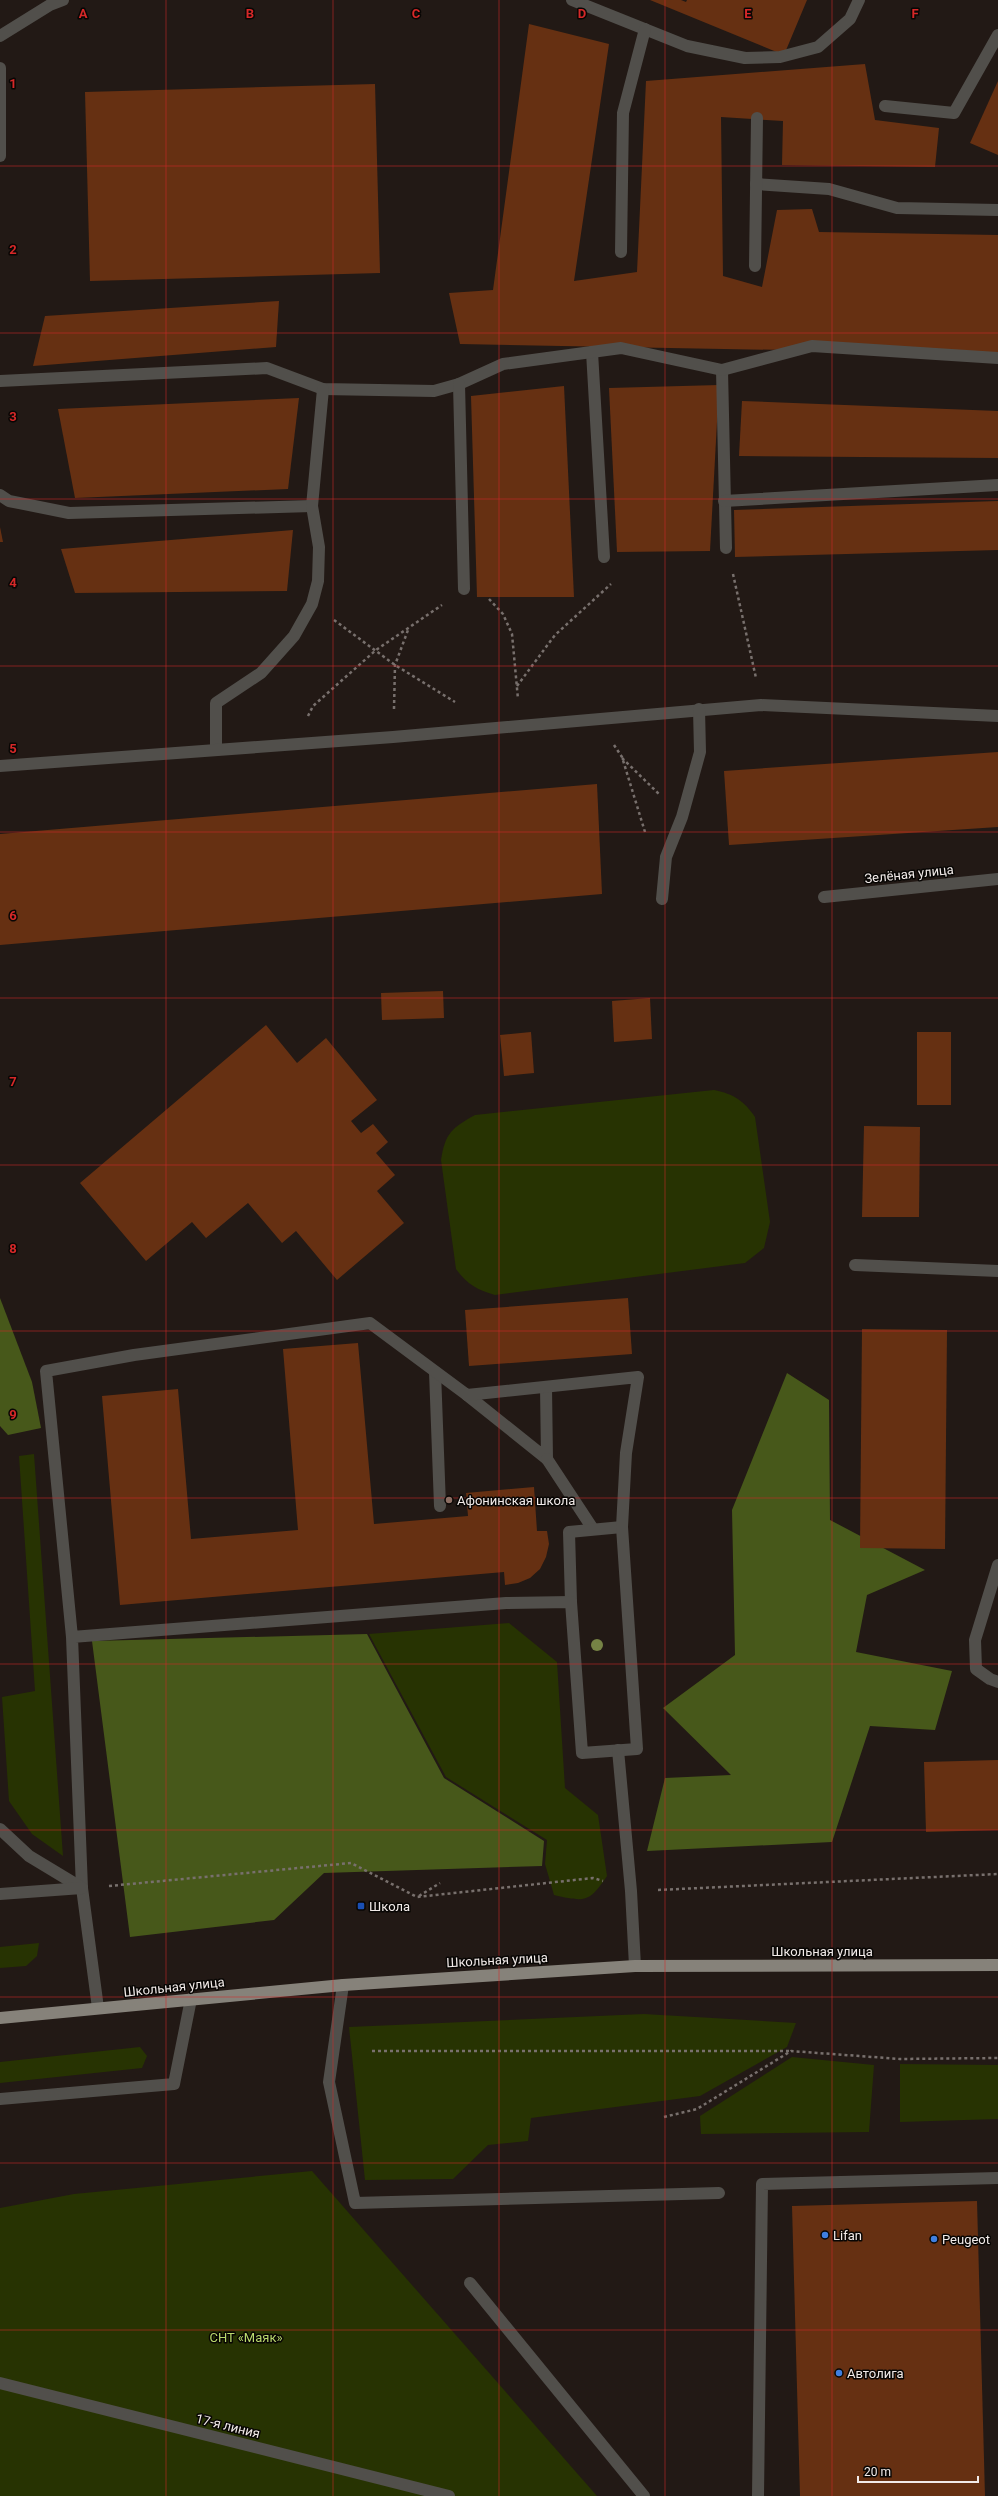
<svg xmlns="http://www.w3.org/2000/svg" width="998" height="2496" font-family="Roboto,sans-serif">
  <style>
    .green { fill: #273302 }
    .forest { fill: #47581a }
    .building { fill: #663012 }
    .lines { fill: none; stroke-linecap: round; stroke-linejoin: round }
    .path { stroke: #78706d; stroke-width: 2.5; stroke-dasharray: 3 3; stroke-linecap: butt }
    .service { stroke: #514f4b; stroke-width: 12 }
    .minor { stroke: #514f4b; stroke-width: 12 }
    .primary { stroke: #86827a; stroke-width: 12 }
    .tree { fill: #768345 }
    .grid { fill: none; stroke: #d62828; stroke-width: 1; stroke-opacity: 0.55 }
    .education-dot { fill: #8d6e63; stroke: #080604; stroke-width: 1.5 }
    .transit-dot { fill: #1a4fb4; stroke: #080604; stroke-width: 1.5 }
    .shop-dot { fill: #3f7fe0; stroke: #080604; stroke-width: 1.5 }
    .labels { text-anchor: middle; dominant-baseline: central; stroke-width: 3; stroke-linejoin: round; paint-order: stroke }
    .street-label { font-size: 13px; fill: #f2ebe9; stroke: #080604 }
    .poi-label { font-size: 13px; fill: #f2ebe9; stroke: #080604; text-anchor: start }
    .park-label { font-size: 13px; fill: #bad96d; stroke: #080604 }
    .grid-label { font-size: 13px; text-anchor: middle; font-weight: bold; fill: #d62828; stroke: #080604; stroke-width: 3; stroke-linejoin: round; paint-order: stroke }
  </style>
  <rect width="100%" height="100%" fill="#221915"/>
  <g class="green">
    <path d="M714,1090C734,1094 744,1101 755,1117L770,1222L764,1248L745,1263L495,1295C477,1290 467,1284 456,1269L441,1160C445,1133 452,1128 475,1115Z"/>
    <polygon points="34,1454 63,1856 32,1834 9,1801 2,1697 35,1691 19,1456"/>
    <path d="M509,1623L557,1662L565,1788L598,1815L607,1876C589,1903 585,1902 554,1895L545,1864L547,1840L446,1777L369,1634Z"/>
    <polygon points="39,1943 37,1956 26,1966 0,1968 0,1947"/>
    <polygon points="644,2014 796,2023 787,2047 700,2096 531,2118 528,2141 488,2145 453,2179 365,2180 349,2027"/>
    <polygon points="140,2047 147,2056 142,2068 0,2083 0,2062"/>
    <polygon points="792,2057 874,2065 869,2132 701,2134 700,2116"/>
    <polygon points="900,2064 998,2065 998,2119 900,2122"/>
    <polygon points="312,2171 597,2496 0,2496 0,2208 74,2194"/>
  </g>
  <g class="forest">
    <polygon points="0,1298 32,1382 41,1428 8,1435 0,1426"/>
    <polygon points="787,1373 829,1400 830,1520 925,1570 867,1595 856,1652 952,1671 935,1730 870,1726 832,1842 647,1851 665,1778 731,1775 663,1708 735,1655 732,1510"/>
    <polygon points="367,1634 444,1778 544,1841 542,1866 324,1873 274,1920 130,1937 92,1641"/>
  </g>
  <g class="building">
    <polygon points="650,0 681,0 686,2 687,0 807,0 784,55"/>
    <polygon points="529,24 609,44 574,281 637,272 646,81 865,64 875,120 939,128 935,167 782,165 783,121 721,117 723,276 762,287 777,210 812,209 819,232 998,235 998,354 460,344 449,293 493,290"/>
    <polygon points="998,81 998,155 970,143"/>
    <polygon points="375,84 380,273 90,281 85,92"/>
    <polygon points="279,301 276,347 33,366 45,316"/>
    <polygon points="719,385 710,551 617,552 609,388"/>
    <polygon points="564,386 574,597 477,597 471,396"/>
    <polygon points="299,398 288,489 75,498 58,409"/>
    <polygon points="742,401 998,411 998,458 739,456"/>
    <polygon points="998,501 998,550 735,557 734,510"/>
    <polygon points="0,527 3,542 0,542"/>
    <polygon points="293,530 287,591 75,593 61,549"/>
    <polygon points="998,752 998,827 729,845 724,771"/>
    <polygon points="597,784 602,894 0,945 0,834"/>
    <polygon points="443,991 444,1018 382,1020 381,993"/>
    <polygon points="650,998 652,1039 614,1042 612,1001"/>
    <polygon points="266,1025 297,1063 326,1038 377,1100 351,1121 361,1133 373,1124 388,1142 376,1153 395,1175 377,1191 404,1223 337,1280 296,1231 282,1243 248,1203 206,1238 192,1222 146,1261 80,1183"/>
    <polygon points="531,1032 534,1073 504,1076 500,1035"/>
    <rect x="917" y="1032" width="34" height="73"/>
    <polygon points="864,1126 920,1127 919,1217 862,1217"/>
    <polygon points="628,1298 632,1354 469,1366 465,1310"/>
    <polygon points="862,1329 947,1330 945,1549 860,1548"/>
    <polygon points="358,1343 374,1524 468,1516 466,1493 534,1487 537,1531 547,1531 549,1544 546,1557 540,1569 530,1578 518,1583 505,1585 504,1572 120,1605 102,1396 178,1389 191,1539 298,1530 283,1349"/>
    <polygon points="998,1760 998,1830 926,1832 924,1762"/>
    <polygon points="977,2201 985,2496 800,2496 792,2206"/>
  </g>
  <g class="lines">
    <g class="path">
      <polyline points="733,574 756,678"/>
      <polyline points="489,599 503,614 512,634 518,699"/>
      <polyline points="334,620 395,665 455,702"/>
      <polyline points="517,686 555,635 611,584"/>
      <polyline points="394,709 395,665 408,630"/>
      <polyline points="308,716 313,706 376,650 442,605"/>
      <polyline points="614,745 622,757 645,832"/>
      <polyline points="622,758 660,795"/>
      <polyline points="109,1886 351,1863 417,1897 593,1878 603,1881"/>
      <polyline points="658,1890 998,1874"/>
      <polyline points="419,1896 440,1883"/>
      <polyline points="372,2051 791,2051"/>
      <polyline points="664,2117 697,2109 791,2051 900,2059 998,2058"/>
    </g>
    <g class="service">
      <polyline points="572,0 687,46 745,58 780,57 818,47 850,19 859,0"/>
      <polyline points="0,36 50,5 63,0"/>
      <polyline points="885,106 954,113 998,35"/>
      <polyline points="756,184 829,189 897,208 998,210"/>
      <polyline points="621,252 623,113 645,29"/>
      <polyline points="755,266 757,118"/>
      <polyline points="592,352 604,557"/>
      <polyline points="722,370 726,548"/>
      <polyline points="0,381 267,368 323,389 434,391 459,384 503,364 621,348 722,370 812,346 998,358"/>
      <polyline points="459,384 464,589"/>
      <polyline points="0,495 9,501 69,513 312,506"/>
      <polyline points="724,501 998,485"/>
      <polyline points="216,750 216,703 261,673 294,636 312,604 318,581 319,547 312,506 323,389"/>
      <polyline points="0,766 393,737 761,705 998,716"/>
      <polyline points="824,897 998,879"/>
      <polyline points="662,899 666,857 682,817 700,752 699,709"/>
      <polyline points="855,1265 998,1271"/>
      <polyline points="435,1372 440,1506"/>
      <polyline points="467,1395 547,1459 546,1387"/>
      <polyline points="547,1459 593,1529"/>
      <polyline points="998,1565 975,1640 976,1669 990,1679 998,1682"/>
      <polyline points="571,1602 569,1532 622,1527"/>
      <polyline points="72,1637 506,1603 571,1602 582,1753 637,1749 622,1527 626,1453 638,1377 467,1395 370,1323 134,1355 46,1371 72,1637 82,1888 98,2008"/>
      <polyline points="618,1750 631,1891 635,1966"/>
      <polyline points="0,1829 29,1856 82,1888"/>
      <polyline points="0,1894 82,1888"/>
      <polyline points="343,1985 329,2082 355,2203 719,2193"/>
      <polyline points="0,2099 174,2084 191,1999"/>
      <polyline points="470,2283 644,2496"/>
      <polyline points="0,2383 449,2496"/>
      <polyline points="758,2496 762,2184 998,2178"/>
    </g>
    <polyline class="minor" points="0,68 0,156"/>
    <polyline class="primary" points="0,2018 343,1985 635,1966 998,1965"/>
  </g>
  <circle class="tree" cx="597" cy="1645" r="6"/>
  <path class="grid" d="M166,0V2496M333,0V2496M499,0V2496M665,0V2496M832,0V2496M0,166H998M0,333H998M0,499H998M0,666H998M0,832H998M0,998H998M0,1165H998M0,1331H998M0,1498H998M0,1664H998M0,1830H998M0,1997H998M0,2163H998M0,2330H998"/>
  <circle class="education-dot" cx="449" cy="1500" r="4"/>
  <rect class="transit-dot" x="357" y="1902" width="8" height="8" rx="2"/>
  <g class="shop-dot">
    <circle cx="825" cy="2235" r="4"/>
    <circle cx="934" cy="2239" r="4"/>
    <circle cx="839" cy="2373" r="4"/>
  </g>
  <g class="labels">
    <g class="street-label">
      <text transform="translate(909 874) rotate(-6)">Зелёная улица</text>
      <text x="822" y="1951">Школьная улица</text>
      <text transform="translate(497 1960) rotate(-3)">Школьная улица</text>
      <text transform="translate(174 1987) rotate(-6)">Школьная улица</text>
      <text transform="translate(228 2426) rotate(14)">17-я линия</text>
    </g>
    <g class="poi-label">
      <text x="457" y="1500">Афонинская школа</text>
      <text x="369" y="1906">Школа</text>
      <text x="833" y="2235">Lifan</text>
      <text x="942" y="2239">Peugeot</text>
      <text x="847" y="2373">Автолига</text>
    </g>
    <g class="park-label">
      <text x="246" y="2337">СНТ «Маяк»</text>
    </g>
  </g>
  <g class="grid-label">
    <text x="83" y="18">A</text>
    <text x="250" y="18">B</text>
    <text x="416" y="18">C</text>
    <text x="582" y="18">D</text>
    <text x="748" y="18">E</text>
    <text x="915" y="18">F</text>
    <text x="13" y="88">1</text>
    <text x="13" y="254">2</text>
    <text x="13" y="421">3</text>
    <text x="13" y="587">4</text>
    <text x="13" y="753">5</text>
    <text x="13" y="920">6</text>
    <text x="13" y="1086">7</text>
    <text x="13" y="1253">8</text>
    <text x="13" y="1419">9</text>
  </g>
  <path d="M858 2476v6h120v-6" fill="none" stroke="#f2ebe9" stroke-width="2"/>
  <text x="864" y="2476" font-size="12" fill="#f2ebe9" stroke="#080604" stroke-width="3" paint-order="stroke">20 m</text>
</svg>
